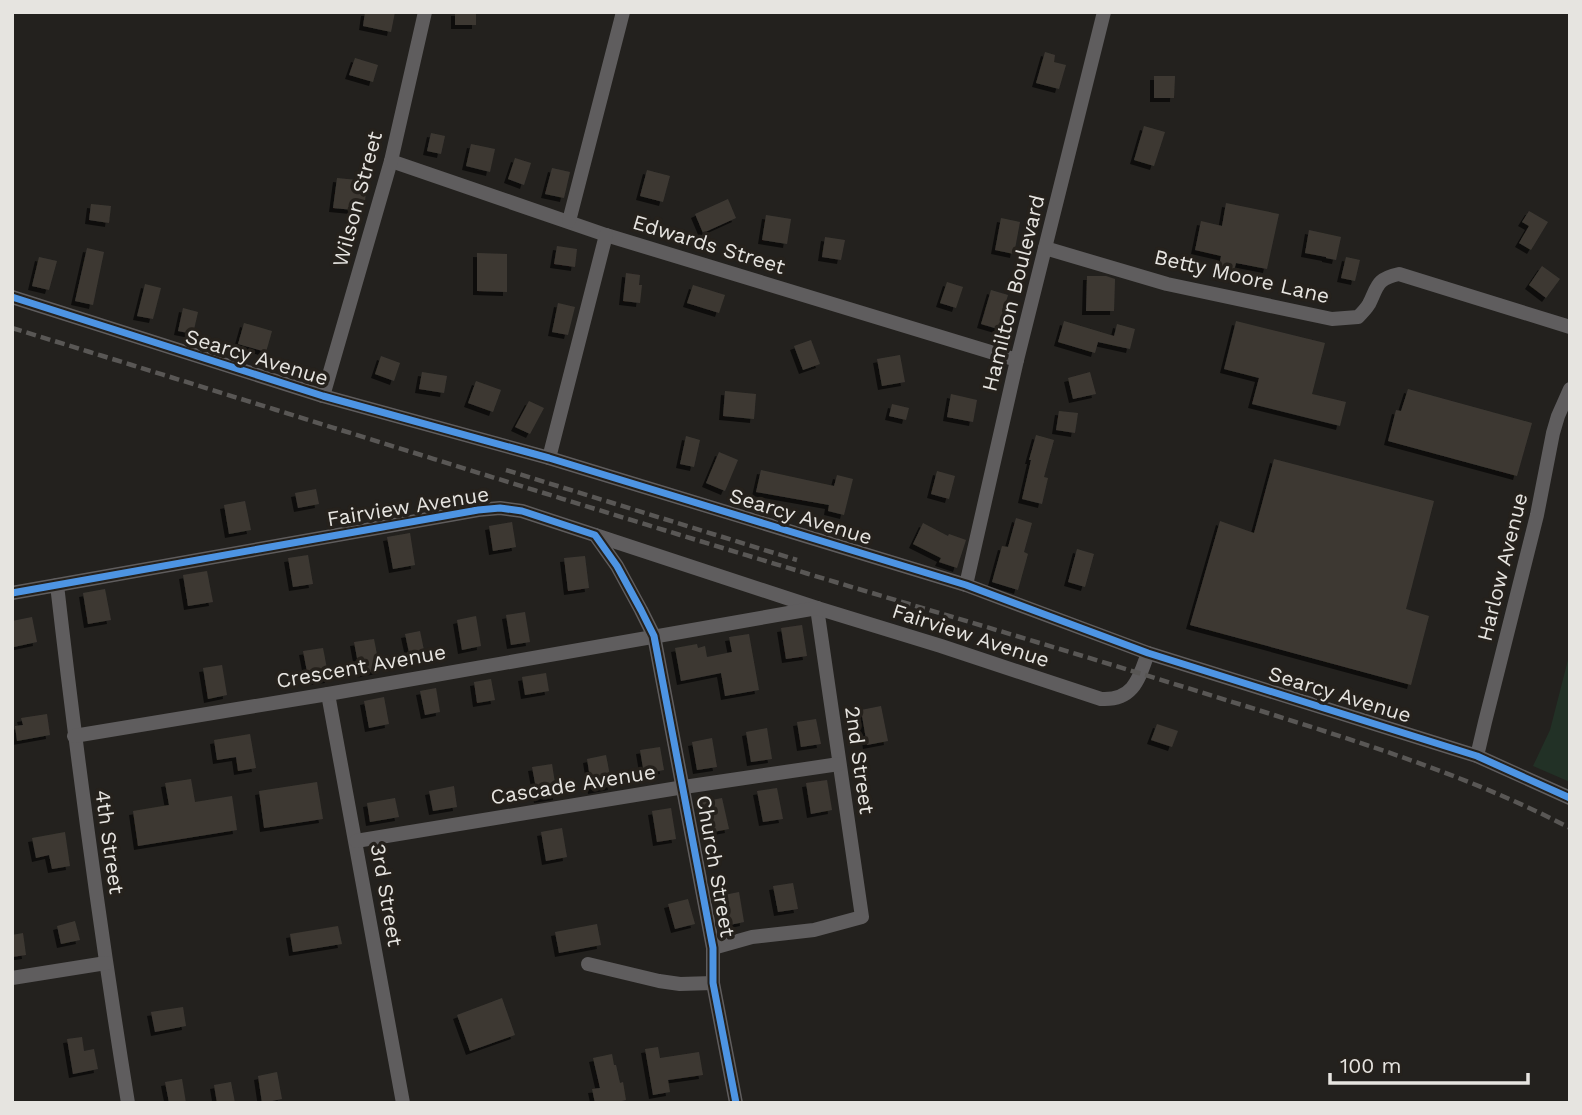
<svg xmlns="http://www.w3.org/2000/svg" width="1582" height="1115" font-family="'Work Sans',sans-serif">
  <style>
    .green { fill: #223126 }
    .building { fill: #3d3933; filter: url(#shadow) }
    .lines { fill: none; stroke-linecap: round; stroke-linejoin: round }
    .street { stroke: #5f5d5e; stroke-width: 14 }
    .rail { stroke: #595755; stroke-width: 4.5; stroke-dasharray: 10 5; stroke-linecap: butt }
    .cycleway-casing { stroke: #25211c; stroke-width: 11 }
    .cycleway { stroke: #4d94e3; stroke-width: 7 }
    .labels { text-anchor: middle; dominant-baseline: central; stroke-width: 7; stroke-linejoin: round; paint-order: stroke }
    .street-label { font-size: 21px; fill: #e6e4e0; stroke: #25211c }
  </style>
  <defs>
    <filter id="shadow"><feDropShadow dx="-4" dy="4" stdDeviation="0" flood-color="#0009"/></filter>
  </defs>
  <rect width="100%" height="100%" fill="#23211e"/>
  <polygon class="green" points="1570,652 1570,782 1533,766 1550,730"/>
  <g class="building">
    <polygon points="365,12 395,12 391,32 363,26"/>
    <rect x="455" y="12" width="21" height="13"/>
    <polygon points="1045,52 1055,55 1054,62 1066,65 1059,89 1036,83"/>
    <polygon points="355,58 378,65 373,82 349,75"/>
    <polygon points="1154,76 1175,76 1174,98 1154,98"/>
    <polygon points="1144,126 1165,132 1154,166 1134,160"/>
    <polygon points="431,133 445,136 441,154 427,151"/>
    <polygon points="471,144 495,149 490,172 466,166"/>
    <polygon points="515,158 531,163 524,185 508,179"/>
    <polygon points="552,168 570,172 564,198 545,194"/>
    <polygon points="647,170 670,176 663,202 640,196"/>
    <polygon points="337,178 367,181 364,211 333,208"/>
    <polygon points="728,199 736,218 703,233 695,214"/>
    <polygon points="1226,203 1279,214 1267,269 1236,263 1232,279 1217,276 1221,256 1195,250 1201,221 1222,226"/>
    <polygon points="91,204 111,206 109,223 89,220"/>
    <polygon points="1529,211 1548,222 1531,250 1519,243 1529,226 1522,222"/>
    <polygon points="766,215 791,219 787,244 762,240"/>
    <polygon points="1001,218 1020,222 1014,254 995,250"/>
    <polygon points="1309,230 1341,237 1336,260 1326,258 1326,257 1305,253"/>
    <polygon points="825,237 845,240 841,260 822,257"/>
    <polygon points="557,246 577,249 575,267 554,264"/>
    <polygon points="87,248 104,252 93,305 75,301"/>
    <polygon points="477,253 507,254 507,292 477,291"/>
    <polygon points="39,257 57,261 49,290 32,286"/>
    <polygon points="1346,257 1360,260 1355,281 1341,278"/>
    <polygon points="1542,266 1560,279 1546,298 1529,285"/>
    <polygon points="626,273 640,275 639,285 642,285 640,303 623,301"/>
    <polygon points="1087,276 1106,276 1115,279 1114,311 1086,311"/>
    <polygon points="947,282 963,287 956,308 940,303"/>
    <polygon points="145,284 161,288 153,319 137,316"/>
    <polygon points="693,285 725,295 719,313 687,303"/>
    <polygon points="991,290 1008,295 998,329 981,324"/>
    <polygon points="558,303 575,307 568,335 552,332"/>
    <polygon points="183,308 198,312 193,334 178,331"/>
    <polygon points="1064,321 1114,336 1117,324 1135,329 1130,349 1098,342 1095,353 1058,342"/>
    <polygon points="1236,321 1325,343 1312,394 1346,402 1340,426 1252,404 1259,378 1224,369"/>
    <polygon points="244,323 272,331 266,352 238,344"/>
    <polygon points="811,340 820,364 803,370 794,346"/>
    <polygon points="900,355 905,382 882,386 877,359"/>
    <polygon points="381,356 400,363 394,381 375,374"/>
    <polygon points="422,372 447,376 444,393 419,389"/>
    <polygon points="1090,372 1096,394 1073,399 1068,378"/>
    <polygon points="476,381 501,390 493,412 468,403"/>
    <polygon points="1408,389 1532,423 1517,476 1388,441 1396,410 1401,411"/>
    <polygon points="725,391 756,394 754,419 723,416"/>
    <polygon points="951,394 977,400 973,422 947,417"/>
    <polygon points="529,401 544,408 530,434 515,427"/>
    <polygon points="892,404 909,408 906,420 889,416"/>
    <polygon points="1059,411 1078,413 1075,433 1056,430"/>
    <polygon points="1036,435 1054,440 1044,477 1048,478 1042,504 1022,499 1031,460 1029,460"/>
    <polygon points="686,436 700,440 694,467 680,464"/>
    <polygon points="719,452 738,460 725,491 706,483"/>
    <polygon points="1274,459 1434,501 1406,609 1429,616 1411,685 1190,625 1220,521 1254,533"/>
    <polygon points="761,470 834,486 837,475 853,479 844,515 828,511 829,505 756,492"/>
    <polygon points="937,471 955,476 949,499 931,494"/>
    <polygon points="316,489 319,504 298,508 295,493"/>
    <polygon points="245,501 251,530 229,534 224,505"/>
    <polygon points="1016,518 1032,523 1024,552 1028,554 1018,590 992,582 1002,546 1008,547"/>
    <polygon points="512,522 516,547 493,551 489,526"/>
    <polygon points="923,523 948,536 949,534 966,540 957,568 939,562 941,558 913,544"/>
    <polygon points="410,533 415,565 393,569 387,537"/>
    <polygon points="1077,549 1094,554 1085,587 1068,582"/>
    <polygon points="308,555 313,584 293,587 288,558"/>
    <polygon points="585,556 589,588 568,591 564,558"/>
    <polygon points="207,571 213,602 188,606 183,575"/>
    <polygon points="105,589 111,620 88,624 83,593"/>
    <polygon points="525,612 530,642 511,645 506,615"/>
    <polygon points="476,616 481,646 462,650 457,620"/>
    <polygon points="32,617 37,642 14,647 12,621"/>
    <polygon points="802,625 807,656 786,659 781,628"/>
    <polygon points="420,631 425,655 410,657 405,634"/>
    <polygon points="749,634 759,690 725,696 721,673 681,681 675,648 697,644 698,648 705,646 707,657 732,652 729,637"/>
    <polygon points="374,639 380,670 360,674 354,642"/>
    <polygon points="323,648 329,679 309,682 303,651"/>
    <polygon points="222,665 227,695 208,699 203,668"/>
    <polygon points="546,673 549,691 525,695 522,677"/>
    <polygon points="491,679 495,700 477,703 474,682"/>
    <polygon points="436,688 440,712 425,715 420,691"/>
    <polygon points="384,697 389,724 369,728 364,701"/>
    <polygon points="881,706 888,741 867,745 861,710"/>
    <polygon points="47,714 50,735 17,741 15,726 23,725 21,718"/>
    <polygon points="816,719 821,744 801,747 797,722"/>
    <polygon points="1157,724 1178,731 1172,747 1151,740"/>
    <polygon points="767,728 772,759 751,762 746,732"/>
    <polygon points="250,734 256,768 238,771 236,757 217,760 214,740"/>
    <polygon points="712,738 717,767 697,770 692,742"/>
    <polygon points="660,747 664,770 644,774 640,750"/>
    <polygon points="606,755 612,786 592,790 587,759"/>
    <polygon points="552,764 557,796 538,799 532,767"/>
    <polygon points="191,779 195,802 232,796 237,830 138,846 133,811 169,805 165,783"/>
    <polygon points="827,780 832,810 811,814 806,783"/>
    <polygon points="317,782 323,819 264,828 259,791"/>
    <polygon points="454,786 457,807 433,811 429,791"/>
    <polygon points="777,788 783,819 763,822 757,791"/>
    <polygon points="395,798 399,817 370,822 367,803"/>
    <polygon points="722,798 729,829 708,833 702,802"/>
    <polygon points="671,808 676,839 657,842 652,811"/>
    <polygon points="562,828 567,857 546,861 541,832"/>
    <polygon points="65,832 70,866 52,869 49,855 36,858 32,838"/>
    <polygon points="793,883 798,909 778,912 773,886"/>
    <polygon points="739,892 744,922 725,926 719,896"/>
    <polygon points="688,899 695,924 675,929 668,904"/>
    <polygon points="75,921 80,940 61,944 57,926"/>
    <polygon points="597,924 601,945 559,953 555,932"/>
    <polygon points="338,926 342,944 293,952 290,934"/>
    <polygon points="23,933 26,955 12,957 12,935"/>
    <polygon points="502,998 515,1035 470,1051 457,1015"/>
    <polygon points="183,1007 186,1026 155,1032 151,1012"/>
    <polygon points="82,1037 84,1051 94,1049 98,1069 73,1074 67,1039"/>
    <polygon points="658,1047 660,1058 699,1052 703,1075 668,1080 670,1092 653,1095 645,1049"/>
    <polygon points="612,1054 614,1065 616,1065 620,1083 623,1082 626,1100 613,1103 595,1103 592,1089 600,1088 593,1058"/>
    <polygon points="277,1072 282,1099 262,1103 258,1076"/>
    <polygon points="182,1079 186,1103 169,1103 165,1082"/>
    <polygon points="231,1082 235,1103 217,1103 214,1085"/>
  </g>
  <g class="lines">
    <g class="street">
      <polyline points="391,161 606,235 1017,360"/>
      <polyline points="569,221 623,12"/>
      <path d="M1045,248L1167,284L1332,319L1358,317C1362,313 1366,309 1369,304C1378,286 1376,279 1399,274L1570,327"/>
      <polyline points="12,297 323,396 549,458 966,585 1148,653 1477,756 1570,798"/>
      <polyline points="323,396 391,161 425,12"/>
      <polyline points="549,458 606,235"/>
      <polyline points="595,535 817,608 862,917 814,930 752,937 713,948"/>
      <path d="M57,585C77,758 100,931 128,1103"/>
      <polyline points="966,585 1017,360 1104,12"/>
      <polyline points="12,593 478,510 500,508 522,511 595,535 617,566 641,610 654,636 713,948 713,983 736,1103"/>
      <polyline points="328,694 403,1103"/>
      <path d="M74,736L328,694L817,608L941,646L1101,699C1134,701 1139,678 1148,653"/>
      <polyline points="1477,756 1485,722 1537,515 1553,433 1558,416 1570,389"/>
      <polyline points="356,841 684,787 839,764"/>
      <polyline points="588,964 659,981 680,984 713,983"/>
      <polyline points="12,978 106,963"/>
    </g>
    <g class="rail">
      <path d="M12,328C311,420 609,515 909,604C1024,638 1140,673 1255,709C1362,743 1470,776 1570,828"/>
      <polyline points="506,470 797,560"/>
    </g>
    <g class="cycleway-casing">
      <g id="cycleway">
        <polyline points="12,297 323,396 549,458 966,585 1148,653 1477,756 1570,798"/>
        <polyline points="12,593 478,510 500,508 522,511 595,535 617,566 641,610 654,636 713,948 713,983 736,1103"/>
      </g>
    </g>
    <use href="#cycleway" class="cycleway"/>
  </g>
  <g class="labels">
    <g class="street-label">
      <text transform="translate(357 199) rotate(-75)">Wilson Street</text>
      <text transform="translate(709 244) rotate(17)">Edwards Street</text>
      <text transform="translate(1242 276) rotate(13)">Betty Moore Lane</text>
      <text transform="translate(1013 293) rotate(-76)">Hamilton Boulevard</text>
      <text transform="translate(257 357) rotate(17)">Searcy Avenue</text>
      <text transform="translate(408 506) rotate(-9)">Fairview Avenue</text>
      <text transform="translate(801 516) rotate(17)">Searcy Avenue</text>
      <text transform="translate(1502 567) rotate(-76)">Harlow Avenue</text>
      <text transform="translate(971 635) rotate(18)">Fairview Avenue</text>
      <text transform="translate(361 666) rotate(-10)">Crescent Avenue</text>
      <text transform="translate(1340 694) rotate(17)">Searcy Avenue</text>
      <text transform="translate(860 760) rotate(82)">2nd Street</text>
      <text transform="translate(573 784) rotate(-9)">Cascade Avenue</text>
      <text transform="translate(110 842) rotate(82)">4th Street</text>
      <text transform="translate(716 866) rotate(80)">Church Street</text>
      <text transform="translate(387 895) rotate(80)">3rd Street</text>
    </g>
  </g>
  <rect width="1582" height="1115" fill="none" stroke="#e6e4e0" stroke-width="28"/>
  <path d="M1330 1073v10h198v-10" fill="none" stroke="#e6e4e0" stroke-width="3.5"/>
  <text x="1340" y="1073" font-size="21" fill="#e6e4e0" stroke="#25211c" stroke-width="5" paint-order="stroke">100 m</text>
</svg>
